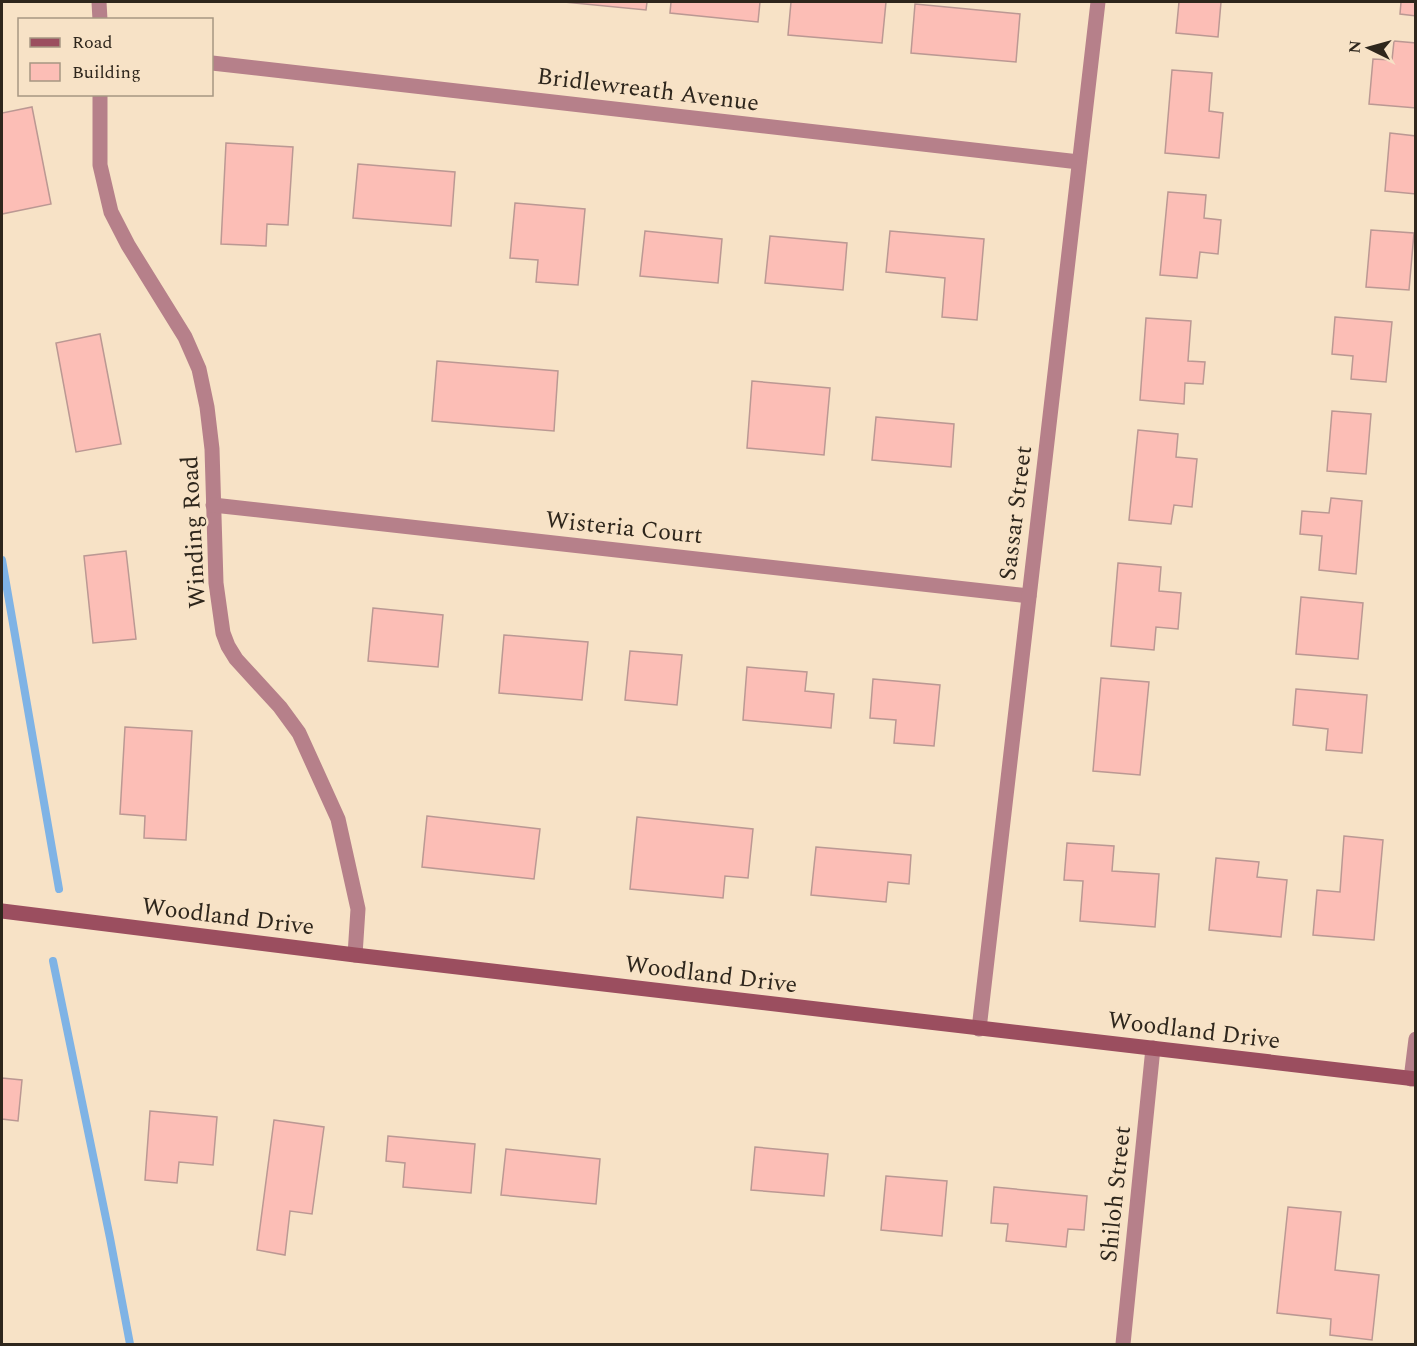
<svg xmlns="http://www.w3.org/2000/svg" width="1417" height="1346" font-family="Spectral,serif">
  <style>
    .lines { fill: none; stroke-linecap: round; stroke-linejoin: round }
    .stream { stroke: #7fb3e5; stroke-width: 8 }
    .building { fill: #fcbeb6; stroke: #bb9893; stroke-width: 1.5 }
    .street { stroke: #b6808a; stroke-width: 15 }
    .secondary { stroke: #9b4e5f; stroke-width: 15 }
    .labels { text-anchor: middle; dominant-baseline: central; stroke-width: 4.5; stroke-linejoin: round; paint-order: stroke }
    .street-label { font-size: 24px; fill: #2e261c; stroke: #f7e2c6 }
  </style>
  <rect width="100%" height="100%" fill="#f7e2c6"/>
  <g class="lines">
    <g class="stream">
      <polyline points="2,560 59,889"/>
      <polyline points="53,961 110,1238 130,1344"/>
    </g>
  </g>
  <g class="building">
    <polygon points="564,2 647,2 646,10"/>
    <polygon points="671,2 760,2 758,22 670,13"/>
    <polygon points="791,2 886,2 882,43 788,35"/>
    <polygon points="1179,2 1221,2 1218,37 1176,33"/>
    <polygon points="1401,2 1416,2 1416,16 1400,14"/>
    <polygon points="915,4 1020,14 1016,62 911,53"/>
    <polygon points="1394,41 1416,43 1416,108 1369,104 1373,59 1392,60"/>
    <polygon points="1172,70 1212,73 1209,111 1223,113 1219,158 1165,153"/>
    <polygon points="32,107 51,204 2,214 2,113"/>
    <polygon points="1390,133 1416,136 1416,194 1385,191"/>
    <polygon points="226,143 293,147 288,225 267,224 266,246 221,244"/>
    <polygon points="358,164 455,172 451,226 353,218"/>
    <polygon points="1168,192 1206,195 1204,218 1221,220 1218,254 1200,252 1197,278 1160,275"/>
    <polygon points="515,203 585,209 578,285 536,282 538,260 510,258"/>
    <polygon points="1371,230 1414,233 1409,290 1366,287"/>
    <polygon points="645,231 722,239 718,283 640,276"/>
    <polygon points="890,231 984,239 977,320 942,317 945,278 886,272"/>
    <polygon points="770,236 847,243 843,290 765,283"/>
    <polygon points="1335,317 1392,322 1386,382 1351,379 1353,356 1332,354"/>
    <polygon points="1146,318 1191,321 1188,361 1205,362 1203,384 1185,383 1184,404 1140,400"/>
    <polygon points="100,334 121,444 76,452 56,343"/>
    <polygon points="437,361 558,371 554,431 432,421"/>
    <polygon points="752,381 830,388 824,455 747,448"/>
    <polygon points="1332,411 1371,414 1366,474 1327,471"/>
    <polygon points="876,417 954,424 951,467 872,460"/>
    <polygon points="1138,430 1178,434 1176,457 1197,459 1192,507 1174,505 1171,524 1129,520"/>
    <polygon points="1331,498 1362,501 1356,574 1319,570 1322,536 1300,534 1302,511 1329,513"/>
    <polygon points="126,551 136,639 93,643 84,556"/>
    <polygon points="1118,563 1161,567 1159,591 1181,593 1178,629 1156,627 1154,650 1111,646"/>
    <polygon points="1301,597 1363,603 1358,659 1296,654"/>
    <polygon points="373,608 443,615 438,667 368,661"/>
    <polygon points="504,635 588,642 582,700 499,693"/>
    <polygon points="630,651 682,655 677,705 625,700"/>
    <polygon points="747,667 807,672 805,691 834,694 831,728 743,720"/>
    <polygon points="1101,678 1149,682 1140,775 1093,771"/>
    <polygon points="873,679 940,685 934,746 894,743 896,720 870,718"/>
    <polygon points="1296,689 1367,695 1362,753 1326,750 1328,729 1293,725"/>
    <polygon points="125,727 192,731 186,840 144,838 145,816 120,814"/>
    <polygon points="427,816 540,829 534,879 422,867"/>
    <polygon points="637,817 753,829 748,878 725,876 723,898 630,889"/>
    <polygon points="1344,836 1383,840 1374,940 1313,935 1317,890 1340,892"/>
    <polygon points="1067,843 1114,846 1112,871 1159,874 1155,927 1080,921 1083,881 1064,880"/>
    <polygon points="816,847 911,855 909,884 888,882 886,902 811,895"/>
    <polygon points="1216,858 1259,862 1257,877 1287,880 1281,937 1209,930"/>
    <polygon points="2,1078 22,1080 18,1121 2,1119"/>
    <polygon points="150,1111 217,1117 213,1165 179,1162 177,1183 145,1180"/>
    <polygon points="274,1120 324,1127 312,1214 290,1211 285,1255 257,1250"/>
    <polygon points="388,1136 475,1144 471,1193 403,1187 405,1163 386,1161"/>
    <polygon points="755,1147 828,1154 824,1196 751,1190"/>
    <polygon points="506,1149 600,1159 596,1204 501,1195"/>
    <polygon points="886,1176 947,1181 942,1236 881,1230"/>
    <polygon points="994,1187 1087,1196 1084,1230 1068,1229 1066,1247 1006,1241 1008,1224 991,1223"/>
    <polygon points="1288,1207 1341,1212 1335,1270 1379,1275 1372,1340 1330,1335 1331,1319 1277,1313"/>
  </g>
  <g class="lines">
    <g class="street">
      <polyline points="99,2 100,20"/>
      <polyline points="212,63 1079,162"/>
      <polyline points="100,94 100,165 111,212 128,245 185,337 199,369 207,407 212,449 216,583 223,633 228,646 236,659 280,707 299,733 338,819 358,909 355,955"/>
      <polyline points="213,505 1029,596"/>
      <polyline points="979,1029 1098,2"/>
      <polyline points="1411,1079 1416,1039"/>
      <polyline points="1123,1344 1153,1048"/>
    </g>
    <polyline class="secondary" points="2,911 355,955 1416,1079"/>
  </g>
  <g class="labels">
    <g class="street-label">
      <text transform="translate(648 90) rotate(7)">Bridlewreath Avenue</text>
      <text transform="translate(1016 513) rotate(-83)">Sassar Street</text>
      <text transform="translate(624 528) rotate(6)">Wisteria Court</text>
      <text transform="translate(194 532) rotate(-93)">Winding Road</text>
      <text transform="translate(228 917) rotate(7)">Woodland Drive</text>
      <text transform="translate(711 975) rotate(7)">Woodland Drive</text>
      <text transform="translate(1194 1031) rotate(7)">Woodland Drive</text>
      <text transform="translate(1116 1194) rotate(-84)">Shiloh Street</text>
    </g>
  </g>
  <rect width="1417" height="1346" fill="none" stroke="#2e261c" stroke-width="6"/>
  <rect x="18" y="18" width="195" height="78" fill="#f7e2c6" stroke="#a79782" stroke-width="1.5"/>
  <rect x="30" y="38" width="30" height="9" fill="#9b4e5f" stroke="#a79782" stroke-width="1.5"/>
  <text x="72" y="48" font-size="18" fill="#2e261c">Road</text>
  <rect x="30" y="63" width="30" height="18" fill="#fcbeb6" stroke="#a79782" stroke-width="1.5"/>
  <text x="72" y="78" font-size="18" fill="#2e261c">Building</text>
  <g transform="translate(1369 48) rotate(275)" stroke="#f7e2c6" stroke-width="4.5" paint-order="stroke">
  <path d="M0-4.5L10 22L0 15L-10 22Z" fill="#2e261c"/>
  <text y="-9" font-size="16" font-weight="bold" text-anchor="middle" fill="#2e261c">N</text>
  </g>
</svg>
